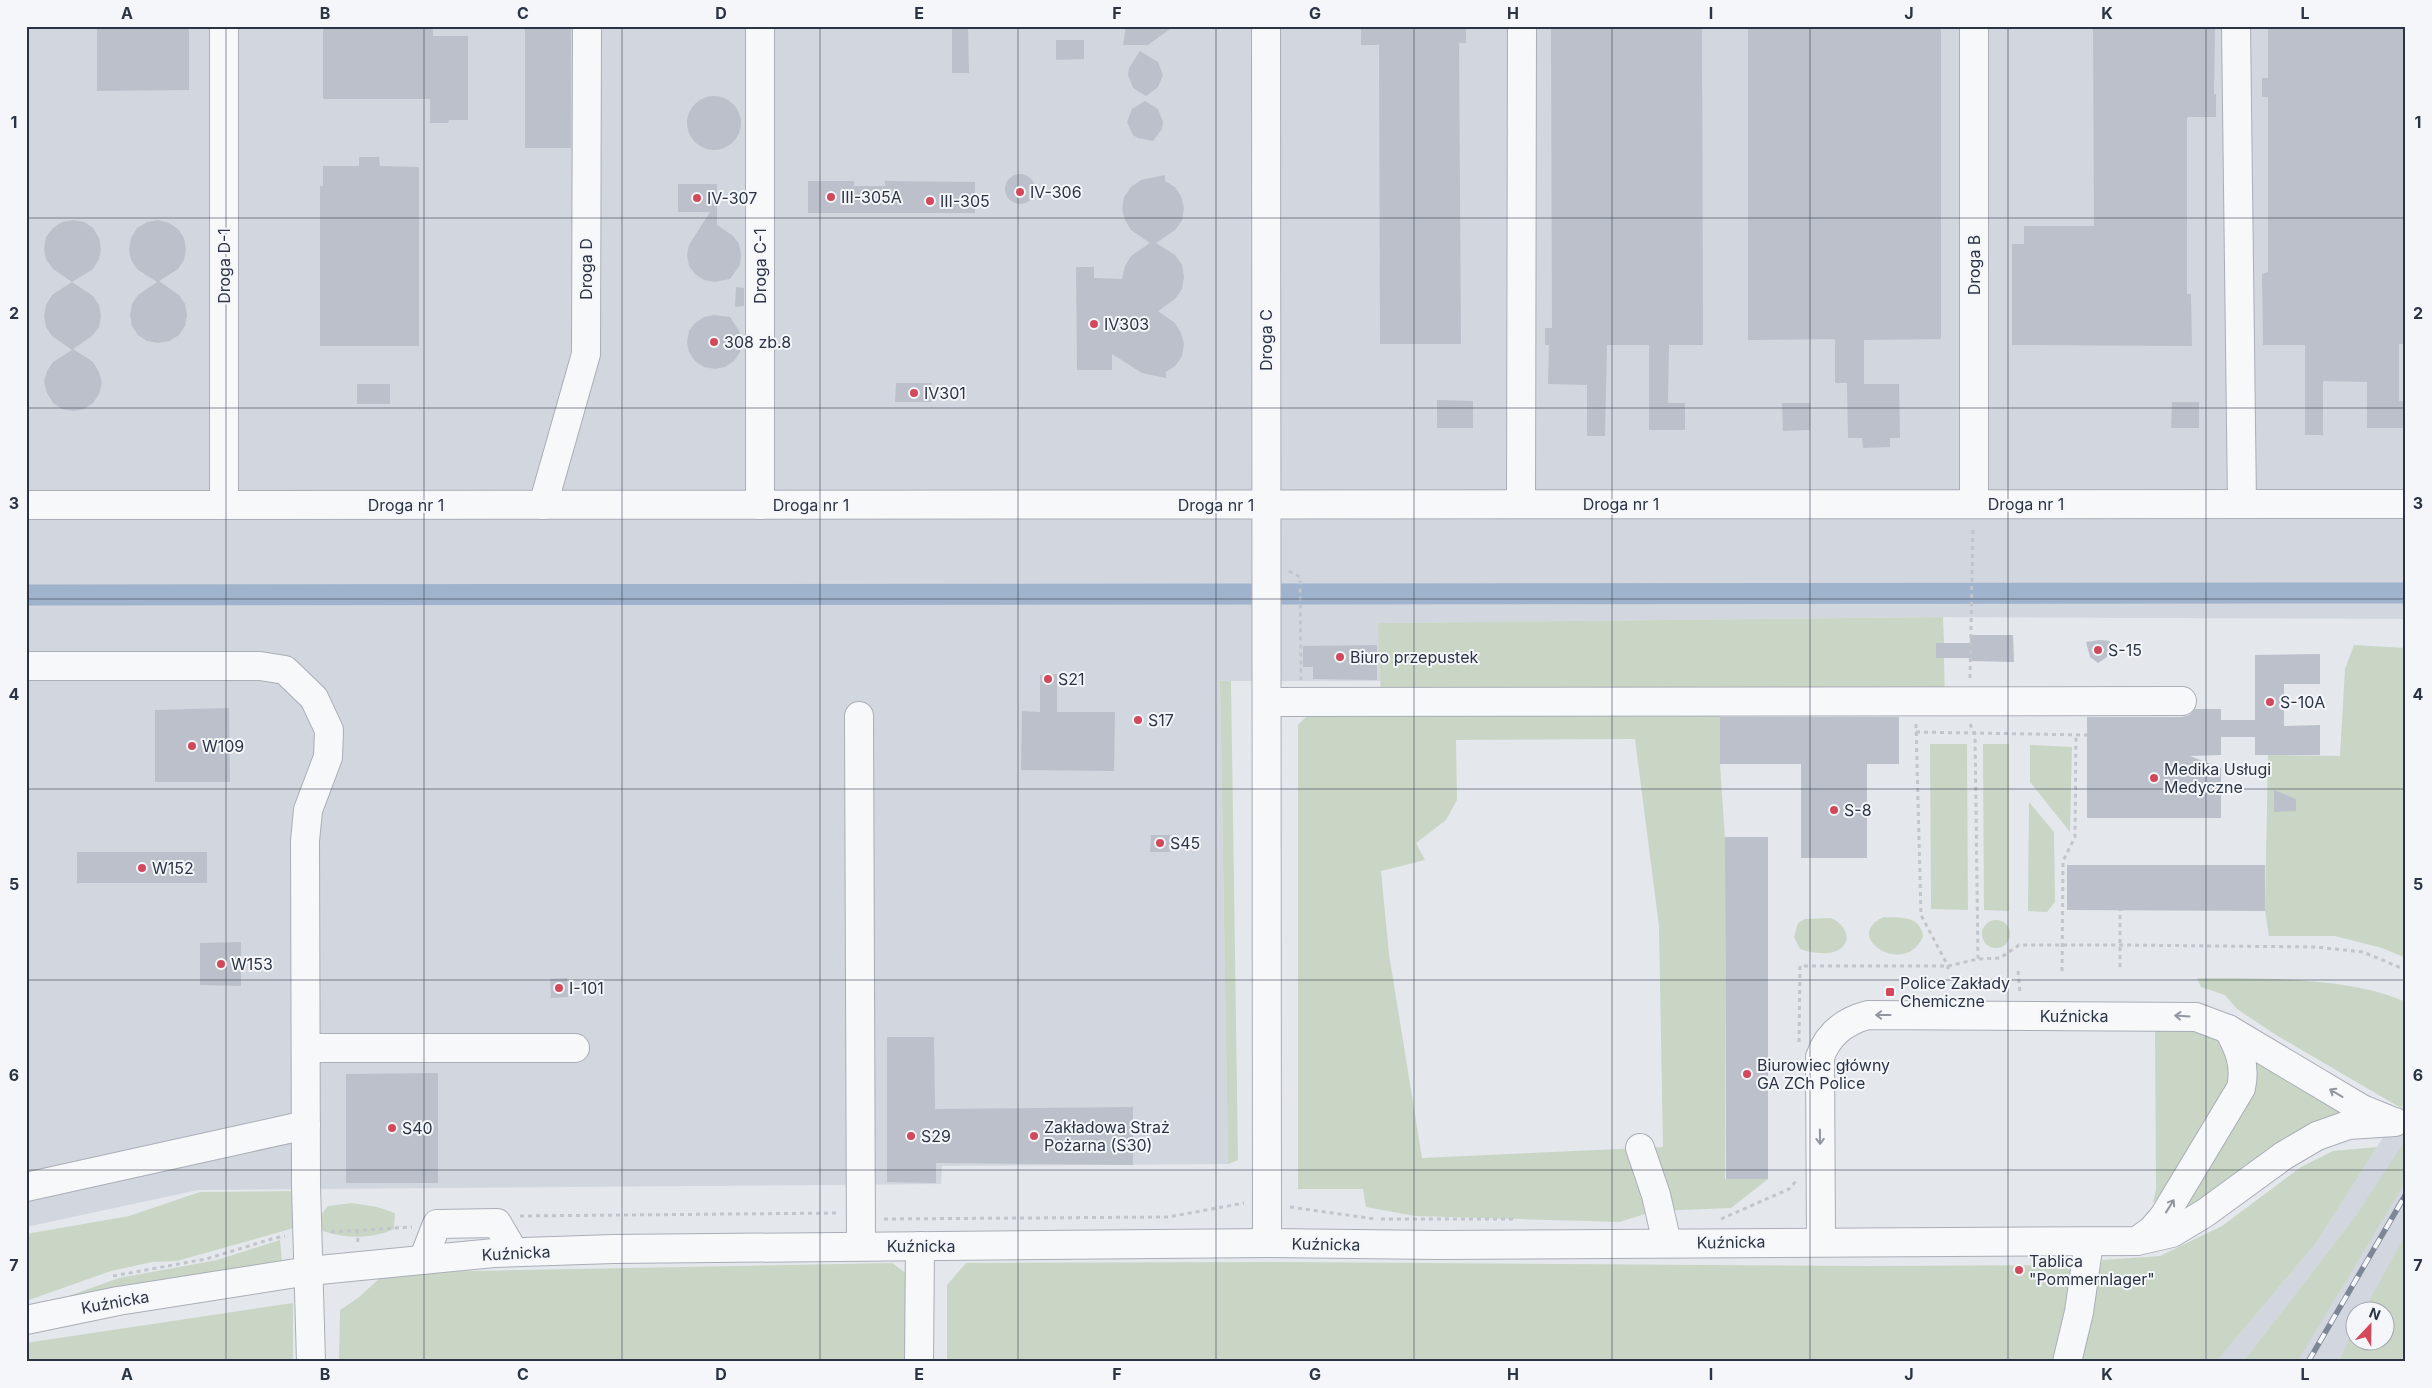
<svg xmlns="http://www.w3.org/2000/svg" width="2432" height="1388" font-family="Inter,sans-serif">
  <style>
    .built { fill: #d2d6de; fill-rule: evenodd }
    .green { fill: #c9d6c5; fill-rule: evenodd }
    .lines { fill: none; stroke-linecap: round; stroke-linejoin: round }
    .canal { stroke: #9fb4cc; stroke-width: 21 }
    .building { fill: #bbc0ca }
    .minor-casing { stroke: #a9aeb7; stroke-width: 30 }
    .path { stroke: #c2c5cb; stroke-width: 3; stroke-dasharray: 4 4; stroke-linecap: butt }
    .minor { stroke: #f7f8fa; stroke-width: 28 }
    .rail-casing { stroke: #7d8696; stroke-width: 5.5 }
    .rail { stroke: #f4f6f9; stroke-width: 4; stroke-dasharray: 11; stroke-linecap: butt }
    .oneway { stroke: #9196a0 }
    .grid { fill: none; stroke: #2b3445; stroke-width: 1; stroke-opacity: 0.55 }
    .poi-dot { fill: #d1495b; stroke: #f4f6f9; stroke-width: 2 }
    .labels { text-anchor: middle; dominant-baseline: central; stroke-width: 4; stroke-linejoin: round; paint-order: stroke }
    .poi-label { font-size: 16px; fill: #2b3445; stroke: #f4f6f9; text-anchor: start }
    .street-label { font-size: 16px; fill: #2b3445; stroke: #f4f6f9 }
    .neatline { fill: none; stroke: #2b3445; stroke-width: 2 }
    .grid-label { font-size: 16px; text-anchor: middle; font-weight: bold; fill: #2b3445 }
  </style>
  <rect width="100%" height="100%" fill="#e4e7ec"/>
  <g class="built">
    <polygon points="26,26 2406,26 2406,619 1930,617 1379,623 1381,681 1220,681 1228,1164 942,1166 941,1184 198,1190 26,1227"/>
    <path d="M2406,1101V1362H2297L2309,1338L2358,1213L2243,1362H2216L2316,1243ZM2354,1310H2384V1340H2354Z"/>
  </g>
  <g class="green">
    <path d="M1943,617L1944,643H1939L1936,647V654L1940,658H1944L1945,701L1720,702V764L1725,839V1179H1768L1731,1208L1655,1211L1619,1222L1415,1216L1366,1207L1363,1189H1298V725L1321,702H1381L1378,623ZM1635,739L1659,926L1663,1147L1422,1158L1389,954L1381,871L1425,860L1416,843L1446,820L1457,800L1456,740Z"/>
    <polygon points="2354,645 2406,648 2406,958 2382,948 2335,936 2269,936 2265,911 2268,755 2340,756 2345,669"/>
    <polygon points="1220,681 1231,681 1238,1160 1228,1164"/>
    <polygon points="1930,744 1967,744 1968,910 1931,909"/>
    <polygon points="1983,744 2009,744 2009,911 1984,910"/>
    <polygon points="2030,745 2072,747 2070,832 2030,782"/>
    <polygon points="2029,802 2054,832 2055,902 2047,912 2028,911"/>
    <path d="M1884,917C1900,918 1920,915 1923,936C1906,979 1840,936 1884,917Z"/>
    <path d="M1831,918C1843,923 1854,939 1840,949C1830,956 1810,953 1800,949L1794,937L1798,923L1805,919Z"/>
    <circle cx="1996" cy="934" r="14"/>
    <path d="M2197,978C2258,978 2351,977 2406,1002V1101L2401,1108L2276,1035L2237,1009L2225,995L2201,987Z"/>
    <polygon points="2155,1027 2211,1031 2225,1039 2234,1077 2174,1183 2153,1203 2156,1189"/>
    <polygon points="2258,1058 2353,1114 2170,1225 2254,1088"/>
    <polygon points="2406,1139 2406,1181 2297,1362 2243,1362 2358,1213"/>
    <polygon points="2377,1147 2316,1243 2216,1362 2081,1362 2102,1260 2160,1256 2222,1226 2301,1167 2333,1151"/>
    <polygon points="292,1191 294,1228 177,1261 152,1262 111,1271 26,1301 26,1234 129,1216 200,1192"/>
    <path d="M352,1203L377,1207L395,1213L394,1229C372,1239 346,1239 323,1231L317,1220L328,1206Z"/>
    <polygon points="2406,1234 2406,1347 2400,1362 2339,1362 2354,1329 2354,1340 2384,1340 2384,1310 2364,1310"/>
    <polygon points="280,1240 282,1262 66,1297 119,1278 217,1260"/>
    <polygon points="1286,1262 1867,1266 2077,1265 2057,1362 947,1362 947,1285 966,1263"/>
    <polygon points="892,1263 910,1276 909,1362 339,1362 340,1310 358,1298 380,1278 422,1272"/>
    <polygon points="293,1303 293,1362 26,1362 26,1343 32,1342"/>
  </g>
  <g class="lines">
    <polyline class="canal" points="26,595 2406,593"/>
  </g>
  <g class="building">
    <polygon points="97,26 189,26 189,90 97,91"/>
    <polygon points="323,26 433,26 433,36 468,36 468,120 449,120 448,123 430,123 430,99 323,99"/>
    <rect x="525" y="26" width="46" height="122"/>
    <polygon points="1126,26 1174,26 1148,45 1123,45"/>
    <polygon points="1361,26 1466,26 1466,43 1459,43 1461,344 1380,344 1379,45 1361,45"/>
    <polygon points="1551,26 1702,26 1703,345 1669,345 1668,403 1685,403 1685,430 1649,430 1649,345 1607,345 1605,436 1587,436 1587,385 1548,384 1549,345 1545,345 1545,328 1552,328"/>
    <polygon points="1748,26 1941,26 1941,339 1864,340 1864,384 1899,384 1900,438 1890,438 1890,447 1863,448 1862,438 1848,438 1847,383 1835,383 1835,339 1748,340"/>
    <polygon points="2093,26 2215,26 2214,94 2216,94 2216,117 2187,117 2187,294 2191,294 2192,346 2012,345 2012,244 2024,244 2024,226 2094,226"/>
    <polygon points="2268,26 2406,26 2406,344 2399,344 2399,401 2403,401 2403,428 2367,428 2367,382 2323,381 2323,435 2305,435 2305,345 2263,345 2262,274 2268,272 2268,97 2262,97 2262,78 2268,78"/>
    <polygon points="968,27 969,73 952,73 952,28"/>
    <polygon points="1056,40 1084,40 1084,59 1056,60"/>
    <polygon points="1140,51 1158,62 1163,75 1158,87 1146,96 1133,88 1128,75 1129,68"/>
    <circle cx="714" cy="123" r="27"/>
    <polygon points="1145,101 1158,109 1163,122 1162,129 1153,141 1138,138 1133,135 1127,122 1132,109"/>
    <polygon points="359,157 379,157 380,166 419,167 419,346 320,346 320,186 323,186 323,166 359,166"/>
    <circle cx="1020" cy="189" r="15"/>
    <polygon points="1165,175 1165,181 1175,187 1181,196 1184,208 1182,220 1175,230 1156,243 1175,255 1182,265 1184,277 1182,289 1175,299 1158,311 1175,323 1181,333 1184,344 1182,356 1175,366 1166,372 1166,378 1142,373 1112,354 1112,370 1077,370 1076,267 1094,267 1094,278 1122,279 1125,266 1131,256 1150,243 1131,230 1125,220 1122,209 1124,197 1131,187 1141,180"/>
    <polygon points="808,181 854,181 854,186 885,186 885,181 975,182 975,213 808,213"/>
    <polygon points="678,184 717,184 717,225 733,236 739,244 741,255 740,265 730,279 715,282 704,280 695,274 689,266 687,255 689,245 710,212 678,212"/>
    <polygon points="73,220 84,222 93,228 99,238 101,249 99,259 93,269 72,282 53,269 46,259 44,249 46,237 53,228 62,222"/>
    <polygon points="158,220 169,223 178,229 184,238 186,249 184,260 178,269 159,281 179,295 185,304 187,315 185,326 179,335 169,341 158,343 147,341 138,335 132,326 130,315 132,304 138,295 157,282 137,269 131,260 129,249 131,238 137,228 147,222"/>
    <polygon points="72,282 93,296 99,305 101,316 99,327 92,336 73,349 93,362 99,372 102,383 99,394 93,403 84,409 73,411 62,409 53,403 47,393 44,382 47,371 53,362 72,350 52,336 46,327 44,316 46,305 52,295"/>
    <polygon points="736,287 744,288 744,306 735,307"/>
    <polygon points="714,315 730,317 739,331 742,341 740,352 734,361 725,367 715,369 704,367 695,361 689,352 687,342 689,331 695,323 704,317"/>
    <polygon points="896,383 932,383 932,402 895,402"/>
    <rect x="357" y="384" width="33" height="20"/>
    <polygon points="1437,400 1473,401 1473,428 1437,428"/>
    <polygon points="2172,402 2199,402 2199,428 2171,428"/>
    <polygon points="1782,403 1810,403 1810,430 1783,431"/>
    <polygon points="1970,635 2013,635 2014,662 1970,661 1970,658 1936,658 1936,643 1970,643"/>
    <polygon points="2100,640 2110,641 2107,657 2098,663 2090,657 2086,642"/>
    <polygon points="1377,645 1377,680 1313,679 1313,667 1303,667 1303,646"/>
    <polygon points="2320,654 2320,684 2284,684 2284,726 2320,725 2320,755 2255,755 2255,737 2221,737 2221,755 2190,756 2221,768 2221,818 2087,818 2087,717 2182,717 2189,715 2195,709 2221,709 2221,720 2255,720 2255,655"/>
    <polygon points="1057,674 1057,712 1115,712 1114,771 1021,770 1022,711 1040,712 1040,675"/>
    <polygon points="229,708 230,782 155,782 155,710"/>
    <polygon points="1720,717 1899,717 1899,764 1867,764 1867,858 1801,858 1801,764 1720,764"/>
    <polygon points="2274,790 2296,799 2296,811 2274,812"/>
    <polygon points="1151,835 1170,835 1170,852 1150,852"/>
    <polygon points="1725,837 1768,837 1768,1179 1726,1179"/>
    <rect x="77" y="852" width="130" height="31"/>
    <polygon points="2067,865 2265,865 2265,911 2067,910"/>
    <polygon points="241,942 241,986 200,985 200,943"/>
    <polygon points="567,978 568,997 551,998 550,979"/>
    <polygon points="887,1037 934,1037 935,1109 1133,1107 1133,1165 936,1163 936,1183 887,1182"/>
    <polygon points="438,1073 438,1183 346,1183 346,1074"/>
  </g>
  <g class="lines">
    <g class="minor-casing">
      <g id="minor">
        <polyline points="760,26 760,505"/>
        <polyline points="1266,26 1267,1243"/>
        <polyline points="1974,26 1974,504"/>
        <polyline points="2236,26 2242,504"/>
        <polyline points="1521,504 1522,26"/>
        <polyline points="26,505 2406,504"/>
        <polyline points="224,505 224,26"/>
        <polyline points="543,505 586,354 587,26"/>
        <polyline points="26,666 260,666 285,670 314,698 329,730 328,757 308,810 305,841 306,1185 311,1362"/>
        <polyline points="1267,702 2182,701"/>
        <polyline points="859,716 861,1246"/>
        <polyline points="306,1048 575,1048"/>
        <polyline points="1640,1148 1656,1195 1667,1243"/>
        <polyline points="26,1187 306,1125"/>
        <path d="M1821,1241L1820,1057C1828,1034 1845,1021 1868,1015L2196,1017L2228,1029L2362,1109L2389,1120"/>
        <path d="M2137,1241L2152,1230L2164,1216L2241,1088C2246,1065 2239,1048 2228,1029"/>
        <polyline points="423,1260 437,1224 497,1223 514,1252"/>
        <polyline points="26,1320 118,1301 309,1271 494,1253 613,1249 1267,1243 1438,1245 2137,1241 2172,1233 2205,1213 2283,1156 2317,1136 2348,1125 2395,1122"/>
        <polyline points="919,1362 920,1246"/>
        <polyline points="2067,1362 2079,1312 2089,1242"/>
      </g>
    </g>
    <g class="path">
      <polyline points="1289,571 1300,577 1301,680"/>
      <polyline points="1970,678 1973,527"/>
      <polyline points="1916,724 1921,915 1948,966 1948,971"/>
      <polyline points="1970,724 1975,734 1978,959"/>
      <polyline points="1916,732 2087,735"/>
      <polyline points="2120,967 2120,910"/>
      <polyline points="2018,971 2020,992"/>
      <polyline points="2062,971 2063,861 2075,837 2076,735"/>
      <polyline points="1799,1042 1800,966 1948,966 1978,959 2000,958 2019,945 2120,945 2316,947 2363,952 2406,970"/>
      <polyline points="1290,1207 1375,1219"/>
      <polyline points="520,1216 838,1213"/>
      <polyline points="884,1219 1168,1217 1244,1203"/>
      <polyline points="1381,1219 1517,1219"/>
      <polyline points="1721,1219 1789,1189 1797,1180"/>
      <polyline points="357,1230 358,1243"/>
      <polyline points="331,1232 412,1227"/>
      <polyline points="113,1276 206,1259 275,1238 285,1236"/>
    </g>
    <use href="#minor" class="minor"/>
    <g class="rail-casing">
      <polyline id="rail" points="2308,1362 2406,1194"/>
    </g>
    <use href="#rail" class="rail"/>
  </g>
  <defs><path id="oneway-shaft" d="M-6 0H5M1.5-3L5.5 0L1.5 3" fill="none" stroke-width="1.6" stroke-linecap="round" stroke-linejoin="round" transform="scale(1.25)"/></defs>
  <g class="oneway">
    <use href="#oneway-shaft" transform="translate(1883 1015) rotate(-180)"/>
    <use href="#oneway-shaft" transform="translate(2182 1016) rotate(-176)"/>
    <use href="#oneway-shaft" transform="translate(2336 1093) rotate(-149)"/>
    <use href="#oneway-shaft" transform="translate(1820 1137) rotate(89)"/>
    <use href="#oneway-shaft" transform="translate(2170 1206) rotate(-58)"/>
  </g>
  <path class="grid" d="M226,26V1362M424,26V1362M622,26V1362M820,26V1362M1018,26V1362M1216,26V1362M1414,26V1362M1612,26V1362M1810,26V1362M2008,26V1362M2206,26V1362M26,218H2406M26,408H2406M26,599H2406M26,789H2406M26,980H2406M26,1170H2406"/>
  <g class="poi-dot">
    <circle cx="1020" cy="192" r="5"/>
    <circle cx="831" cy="197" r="5"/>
    <circle cx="697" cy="198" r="5"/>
    <circle cx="930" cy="201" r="5"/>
    <circle cx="1094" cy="324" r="5"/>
    <circle cx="714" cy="342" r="5"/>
    <circle cx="914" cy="393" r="5"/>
    <circle cx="2098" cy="650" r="5"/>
    <circle cx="1340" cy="657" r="5"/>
    <circle cx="1048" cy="679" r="5"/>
    <circle cx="2270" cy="702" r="5"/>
    <circle cx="1138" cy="720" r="5"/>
    <circle cx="192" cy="746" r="5"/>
    <circle cx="2154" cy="778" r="5"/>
    <circle cx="1834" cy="810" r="5"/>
    <circle cx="1160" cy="843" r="5"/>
    <circle cx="142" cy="868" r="5"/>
    <circle cx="221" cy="964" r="5"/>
    <circle cx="559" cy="988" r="5"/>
    <rect x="1885" y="987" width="10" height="10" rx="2.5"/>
    <circle cx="1747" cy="1074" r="5"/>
    <circle cx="392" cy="1128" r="5"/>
    <circle cx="911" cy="1136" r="5"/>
    <circle cx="1034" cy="1136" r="5"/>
    <circle cx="2019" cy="1270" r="5"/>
  </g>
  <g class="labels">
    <g class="poi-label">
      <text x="1030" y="192">IV-306</text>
      <text x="841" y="197">III-305A</text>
      <text x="707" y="198">IV-307</text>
      <text x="940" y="201">III-305</text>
      <text x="1104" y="324">IV303</text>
      <text x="724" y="342">308 zb.8</text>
      <text x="924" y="393">IV301</text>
      <text x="2108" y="650">S-15</text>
      <text x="1350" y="657">Biuro przepustek</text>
      <text x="1058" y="679">S21</text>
      <text x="2280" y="702">S-10A</text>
      <text x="1148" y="720">S17</text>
      <text x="202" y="746">W109</text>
      <text x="2164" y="769">Medika Usługi<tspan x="2164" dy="18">Medyczne</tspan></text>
      <text x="1844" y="810">S-8</text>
      <text x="1170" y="843">S45</text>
      <text x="152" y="868">W152</text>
      <text x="231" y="964">W153</text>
      <text x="1900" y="983">Police Zakłady<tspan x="1900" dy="18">Chemiczne</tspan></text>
      <text x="569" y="988">I-101</text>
      <text x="1757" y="1065">Biurowiec główny<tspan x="1757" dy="18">GA ZCh Police</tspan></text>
      <text x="1044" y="1127">Zakładowa Straż<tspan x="1044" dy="18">Pożarna (S30)</tspan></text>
      <text x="402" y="1128">S40</text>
      <text x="921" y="1136">S29</text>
      <text x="2029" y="1261">Tablica<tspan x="2029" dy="18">"Pommernlager"</tspan></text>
    </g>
    <g class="street-label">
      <text transform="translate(1974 265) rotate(-90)">Droga B</text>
      <text transform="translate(224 266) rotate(-90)">Droga D-1</text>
      <text transform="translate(760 266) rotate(-90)">Droga C-1</text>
      <text transform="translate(586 269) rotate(-90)">Droga D</text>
      <text transform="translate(1266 340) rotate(-90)">Droga C</text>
      <text x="1621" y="504">Droga nr 1</text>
      <text x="2026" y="504">Droga nr 1</text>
      <text x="406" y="505">Droga nr 1</text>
      <text x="811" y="505">Droga nr 1</text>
      <text x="1216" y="505">Droga nr 1</text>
      <text x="2074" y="1016">Kuźnicka</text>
      <text transform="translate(1731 1242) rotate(-1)">Kuźnicka</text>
      <text transform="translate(1326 1244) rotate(1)">Kuźnicka</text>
      <text x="921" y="1246">Kuźnicka</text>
      <text transform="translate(516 1253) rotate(-3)">Kuźnicka</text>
      <text transform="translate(115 1302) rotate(-10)">Kuźnicka</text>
    </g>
  </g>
  <rect width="2432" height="1388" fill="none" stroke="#f4f6f9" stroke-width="55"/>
  <g transform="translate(2370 1326) rotate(22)"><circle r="24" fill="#f4f6f9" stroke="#a4a8b1"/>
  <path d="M0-4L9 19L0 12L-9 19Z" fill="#d1495b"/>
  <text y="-8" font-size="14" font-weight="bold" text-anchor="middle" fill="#2b3445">N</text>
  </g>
  <rect x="28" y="28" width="2376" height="1332" class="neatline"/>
  <g class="grid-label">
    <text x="127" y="19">A</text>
    <text x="325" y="19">B</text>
    <text x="523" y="19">C</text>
    <text x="721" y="19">D</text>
    <text x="919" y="19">E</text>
    <text x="1117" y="19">F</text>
    <text x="1315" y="19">G</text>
    <text x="1513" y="19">H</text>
    <text x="1711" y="19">I</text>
    <text x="1909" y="19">J</text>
    <text x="2107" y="19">K</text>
    <text x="2305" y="19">L</text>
    <text x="14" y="128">1</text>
    <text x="2418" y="128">1</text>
    <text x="14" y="319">2</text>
    <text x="2418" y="319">2</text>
    <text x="14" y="509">3</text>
    <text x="2418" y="509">3</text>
    <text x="14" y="700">4</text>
    <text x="2418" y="700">4</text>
    <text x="14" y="890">5</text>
    <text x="2418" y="890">5</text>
    <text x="14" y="1081">6</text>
    <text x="2418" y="1081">6</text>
    <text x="14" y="1271">7</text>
    <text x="2418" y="1271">7</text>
    <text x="127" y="1380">A</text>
    <text x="325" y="1380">B</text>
    <text x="523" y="1380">C</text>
    <text x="721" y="1380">D</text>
    <text x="919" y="1380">E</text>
    <text x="1117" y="1380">F</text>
    <text x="1315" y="1380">G</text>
    <text x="1513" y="1380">H</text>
    <text x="1711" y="1380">I</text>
    <text x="1909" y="1380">J</text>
    <text x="2107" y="1380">K</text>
    <text x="2305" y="1380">L</text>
  </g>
</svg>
